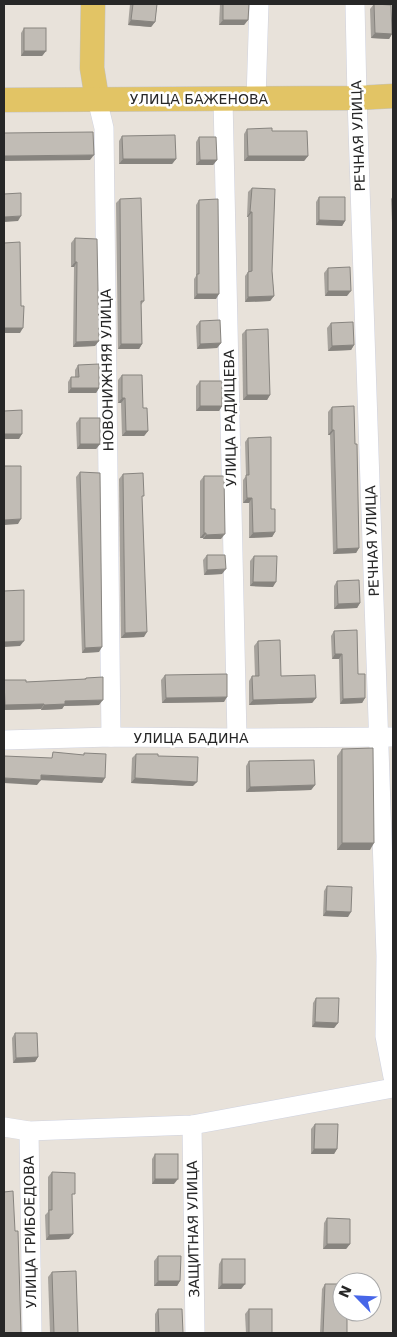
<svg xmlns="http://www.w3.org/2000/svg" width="397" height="1337" font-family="'DejaVu Sans',sans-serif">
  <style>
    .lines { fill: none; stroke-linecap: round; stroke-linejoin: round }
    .minor-casing { stroke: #cfd2df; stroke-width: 20 }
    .major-casing { stroke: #c3c3c3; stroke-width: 25 }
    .minor { stroke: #fff; stroke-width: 19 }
    .major { stroke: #e2c465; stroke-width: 24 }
    .wall { fill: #a6a29c }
    .shaded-wall { fill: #87847f }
    .building { fill: #c1bcb5; stroke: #87847f }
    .labels { text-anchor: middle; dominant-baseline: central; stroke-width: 5; stroke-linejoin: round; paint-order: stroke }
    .street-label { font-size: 14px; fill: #272727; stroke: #fff }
  </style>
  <rect width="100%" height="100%" fill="#e8e2da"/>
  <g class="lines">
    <g class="minor-casing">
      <g id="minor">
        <polyline points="355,4 357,98 386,956 385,1036 393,1077"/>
        <polyline points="97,99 104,128 111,737"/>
        <polyline points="223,99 237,738"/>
        <polyline points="256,99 259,4"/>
        <polyline points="4,740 111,737 237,738 393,737"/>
        <polyline points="192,1125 195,1333"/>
        <polyline points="4,1127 29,1131 192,1125 393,1088"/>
        <polyline points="29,1131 32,1333"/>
      </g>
    </g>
    <g class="major-casing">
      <g id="major">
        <polyline points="93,4 92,68 97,99"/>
        <polyline points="4,100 357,98 393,96"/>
      </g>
    </g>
    <use href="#minor" class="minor"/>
    <use href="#major" class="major"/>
  </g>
  <g class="wall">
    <polygon points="130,4 157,4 155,22 151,27 128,25"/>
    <polygon points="220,4 249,4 248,20 244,25 219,25"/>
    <polygon points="374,4 392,34 389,39 371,38 370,9"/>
    <polygon points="24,28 46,51 42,56 21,56 21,33"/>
    <polygon points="247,129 272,131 308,156 304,161 244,161 244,134"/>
    <polygon points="122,136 176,159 172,164 119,164 119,141"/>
    <polygon points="199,137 217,160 213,165 196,165 196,142"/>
    <polygon points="252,188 272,271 274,296 270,301 245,302 245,276 248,272 248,217 247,217 248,192"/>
    <polygon points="393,196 393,222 392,222 391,199"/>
    <polygon points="319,197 345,221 342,226 316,225 316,202"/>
    <polygon points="120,199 144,301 141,305 142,344 139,349 118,349 116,203"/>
    <polygon points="199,200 216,299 194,299 194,279 196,276 196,205"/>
    <polygon points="75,238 95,346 73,347 74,267 71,267 71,243"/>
    <polygon points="328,268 347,296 325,296 324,273"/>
    <polygon points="393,318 393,344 392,320"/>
    <polygon points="200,321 221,343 217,348 197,349 196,326"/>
    <polygon points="331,323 354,345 351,350 328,351 327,328"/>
    <polygon points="246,330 270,395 267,400 243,400 242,334"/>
    <polygon points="78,365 99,388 96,393 68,393 68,382 71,377 75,377 75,370"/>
    <polygon points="122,375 148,431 144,436 122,436 121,403 118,403 118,380"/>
    <polygon points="200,381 222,406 219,411 196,411 196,386"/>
    <polygon points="332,407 355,444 359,548 356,553 333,554 330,435 328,435 328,412"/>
    <polygon points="80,418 100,444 96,449 77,449 76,423"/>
    <polygon points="248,438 271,509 275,532 272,537 249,538 249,503 243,503 243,480 246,476 245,442"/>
    <polygon points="80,472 99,652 82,653 76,477"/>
    <polygon points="123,474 142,498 144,637 121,638 119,479"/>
    <polygon points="204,476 221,539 203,539 203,538 200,538 200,481"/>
    <polygon points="207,555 222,574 204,575 203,560"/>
    <polygon points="254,556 273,587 250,586 250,561"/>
    <polygon points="337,581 360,603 357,608 334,609 334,586"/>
    <polygon points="334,631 358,674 365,698 362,703 340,704 339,659 332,659 331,636"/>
    <polygon points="258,641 281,676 316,698 312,703 249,705 249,681 252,676 255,676 254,646"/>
    <polygon points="165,675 224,702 162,703 161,680"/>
    <polygon points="86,678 99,705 64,706 62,709 41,710 41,709 4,710 4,681 26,682 84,679"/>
    <polygon points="342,749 370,850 337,850 337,756"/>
    <polygon points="136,754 158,756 193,786 131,783 132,758"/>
    <polygon points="249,761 315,785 311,790 246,792 246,766"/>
    <polygon points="327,886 348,917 323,916 324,891"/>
    <polygon points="316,998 338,1023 334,1028 312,1027 313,1003"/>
    <polygon points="15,1033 38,1057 35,1062 13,1063 12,1038"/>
    <polygon points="315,1124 337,1149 334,1154 311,1154 311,1129"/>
    <polygon points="155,1154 174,1184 152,1184 152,1159"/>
    <polygon points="52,1172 72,1198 69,1239 46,1240 45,1215 48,1212 48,1177"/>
    <polygon points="327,1218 350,1244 346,1249 323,1249 324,1223"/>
    <polygon points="158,1256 180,1281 177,1286 154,1286 154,1261"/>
    <polygon points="222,1259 245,1284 241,1289 218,1289 219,1264"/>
    <polygon points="52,1272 78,1333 50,1333 48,1277"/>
    <polygon points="325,1284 347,1333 320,1333 322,1289"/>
    <polygon points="158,1309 183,1333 155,1333 155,1314"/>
    <polygon points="249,1309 272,1333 246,1333 245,1314"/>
  </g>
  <g class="shaded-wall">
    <polygon points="131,20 155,22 151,27 128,25"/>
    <polygon points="223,20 248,20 244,25 219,25"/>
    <polygon points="375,33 392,34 389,39 371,38"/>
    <polygon points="24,51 46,51 42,56 21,56"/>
    <polygon points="94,155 90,160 4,161 4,156"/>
    <polygon points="248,156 308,156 304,161 244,161"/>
    <polygon points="123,159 176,159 172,164 119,164"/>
    <polygon points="200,160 217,160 213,165 196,165"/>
    <polygon points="250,212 252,212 248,217 247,217"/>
    <polygon points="21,216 18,221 4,222 4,217"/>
    <polygon points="319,220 345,221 342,226 316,225"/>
    <polygon points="75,262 77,262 74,267 71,267"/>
    <polygon points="328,291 351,291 347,296 325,296"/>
    <polygon points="197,294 219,294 216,299 194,299"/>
    <polygon points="274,296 270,301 245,302 248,297"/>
    <polygon points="4,328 23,328 20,333 4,333"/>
    <polygon points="99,341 95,346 73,347 76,342"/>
    <polygon points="221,343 217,348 197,349 200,344"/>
    <polygon points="121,344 142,344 139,349 118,349"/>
    <polygon points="354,345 351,350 328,351 332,346"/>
    <polygon points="71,388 99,388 96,393 68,393"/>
    <polygon points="247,395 270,395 267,400 243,400"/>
    <polygon points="122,398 125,398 121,403 118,403"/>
    <polygon points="200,406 222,406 219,411 196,411"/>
    <polygon points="332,430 334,430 330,435 328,435"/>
    <polygon points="126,431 148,431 144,436 122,436"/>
    <polygon points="4,434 22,434 19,439 4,439"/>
    <polygon points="80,444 100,444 96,449 77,449"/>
    <polygon points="247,498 252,498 249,503 243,503"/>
    <polygon points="21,519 18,524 4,525 4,520"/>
    <polygon points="275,532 272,537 249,538 253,533"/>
    <polygon points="204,533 206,533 203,538 200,538"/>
    <polygon points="225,534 221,539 203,539 206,535"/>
    <polygon points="359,548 356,553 333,554 337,549"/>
    <polygon points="226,569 222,574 204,575 207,570"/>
    <polygon points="253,582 276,582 273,587 250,586"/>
    <polygon points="360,603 357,608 334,609 338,604"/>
    <polygon points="147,632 144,637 121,638 125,633"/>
    <polygon points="24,641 20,646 4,647 4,642"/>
    <polygon points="102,647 99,652 82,653 85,648"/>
    <polygon points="335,654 342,654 339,659 332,659"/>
    <polygon points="227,697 224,702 162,703 166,698"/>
    <polygon points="316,698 312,703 249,705 253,700"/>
    <polygon points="365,698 362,703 340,704 343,699"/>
    <polygon points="103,700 99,705 64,706 62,709 41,710 44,705 65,701"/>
    <polygon points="44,704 41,709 4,710 4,706 5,705"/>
    <polygon points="41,775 105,778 102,783 38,780"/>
    <polygon points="4,778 41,780 37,785 4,783"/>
    <polygon points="135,778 197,782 193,786 131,783"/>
    <polygon points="315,785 311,790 246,792 250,787"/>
    <polygon points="342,843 374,843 370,850 337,850"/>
    <polygon points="326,911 351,912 348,917 323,916"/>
    <polygon points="315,1022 338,1023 334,1028 312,1027"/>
    <polygon points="38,1057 35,1062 13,1063 16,1058"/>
    <polygon points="314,1149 337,1149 334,1154 311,1154"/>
    <polygon points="155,1179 178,1179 174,1184 152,1184"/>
    <polygon points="73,1234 69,1239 46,1240 49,1235"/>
    <polygon points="327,1244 350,1244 346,1249 323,1249"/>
    <polygon points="158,1281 180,1281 177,1286 154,1286"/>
    <polygon points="222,1284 245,1284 241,1289 218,1289"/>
  </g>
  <g class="building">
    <polygon points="133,4 157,4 155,22 131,20"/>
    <polygon points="223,4 249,4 248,20 223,20"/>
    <polygon points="374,4 391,5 392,34 375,33"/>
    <rect x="24" y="28" width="22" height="23"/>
    <polygon points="272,128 272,131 307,131 308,156 248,156 247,129"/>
    <polygon points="93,132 94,155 4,156 4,133"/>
    <polygon points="175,135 176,159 123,159 122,136"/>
    <polygon points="199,137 216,137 217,160 200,160"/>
    <polygon points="252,188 275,189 272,271 274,296 248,297 248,272 252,271 252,212 250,212"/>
    <polygon points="21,193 21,216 4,217 4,194"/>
    <polygon points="319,197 345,197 345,221 319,220"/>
    <polygon points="141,198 144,301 141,301 142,344 121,344 120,199"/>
    <polygon points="218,199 219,294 197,294 197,274 199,274 199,200"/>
    <polygon points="75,238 97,239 99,341 76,342 77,262 75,262"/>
    <polygon points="20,242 21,306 24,306 23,328 4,328 4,243"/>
    <polygon points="350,267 351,291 328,291 328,268"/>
    <polygon points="220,320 221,343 200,344 200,321"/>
    <polygon points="353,322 354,345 332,346 331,323"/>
    <polygon points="268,329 270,395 247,395 246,330"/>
    <polygon points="99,364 99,388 71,388 71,377 79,377 78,365"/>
    <polygon points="122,375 142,375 143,408 147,408 148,431 126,431 125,398 122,398"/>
    <rect x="200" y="381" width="22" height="25"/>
    <polygon points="354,406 355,444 357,444 359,548 337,549 334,430 332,430 332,407"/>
    <polygon points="22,410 22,434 4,434 4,411"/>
    <rect x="80" y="418" width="20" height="26"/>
    <polygon points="271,437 271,509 275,509 275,532 253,533 252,498 247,498 246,475 249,475 248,438"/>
    <polygon points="4,466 21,466 21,519 4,520"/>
    <polygon points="80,472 100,473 102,647 85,648"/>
    <polygon points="143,473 144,496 142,496 147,632 125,633 123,474"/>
    <polygon points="204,476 224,476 225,534 206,535 206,533 204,533"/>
    <polygon points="207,555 225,555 226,569 207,570"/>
    <polygon points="254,556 277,556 276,582 253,582"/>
    <polygon points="359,580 360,603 338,604 337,581"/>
    <polygon points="24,590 24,641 4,642 4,591"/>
    <polygon points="357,630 358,674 365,674 365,698 343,699 342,654 335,654 334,631"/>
    <polygon points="280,640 281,676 315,675 316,698 253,700 252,676 259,676 258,641"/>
    <polygon points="227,674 227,697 166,698 165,675"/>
    <polygon points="103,677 103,700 65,701 65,704 44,705 44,704 5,705 4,680 26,680 26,682 86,679 86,678"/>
    <polygon points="373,748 374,843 342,843 342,749"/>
    <polygon points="53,752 84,755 84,753 106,754 105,778 41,775 41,780 4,778 4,756 52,758"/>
    <polygon points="136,754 158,754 158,756 198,757 197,782 135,778"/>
    <polygon points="314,760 315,785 250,787 249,761"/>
    <polygon points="327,886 352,887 351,912 326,911"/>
    <polygon points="316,998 339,998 338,1023 315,1022"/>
    <polygon points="15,1033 37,1033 38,1057 16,1058"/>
    <polygon points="315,1124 338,1124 337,1149 314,1149"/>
    <rect x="155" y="1154" width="23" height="25"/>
    <polygon points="52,1172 75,1173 75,1194 72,1194 73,1234 49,1235 49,1210 52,1210"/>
    <polygon points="13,1191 15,1231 18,1231 21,1333 4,1333 4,1192"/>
    <polygon points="327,1218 350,1219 350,1244 327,1244"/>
    <polygon points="158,1256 181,1256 180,1281 158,1281"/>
    <rect x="222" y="1259" width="23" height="25"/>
    <polygon points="76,1271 78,1333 54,1333 52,1272"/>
    <polygon points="325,1284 342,1284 342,1312 347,1312 347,1333 323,1333"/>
    <polygon points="158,1309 182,1309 183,1333 159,1333"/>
    <rect x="249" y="1309" width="23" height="24"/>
  </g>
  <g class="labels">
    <g class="street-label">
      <text x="199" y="99">УЛИЦА БАЖЕНОВА</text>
      <text transform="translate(358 136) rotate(-92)">РЕЧНАЯ УЛИЦА</text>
      <text transform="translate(107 370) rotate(-91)">НОВОНИЖНЯЯ УЛИЦА</text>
      <text transform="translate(230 418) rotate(-91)">УЛИЦА РАДИЩЕВА</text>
      <text transform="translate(372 541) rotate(-92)">РЕЧНАЯ УЛИЦА</text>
      <text x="191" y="738">УЛИЦА БАДИНА</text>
      <text transform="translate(193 1229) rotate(-91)">ЗАЩИТНАЯ УЛИЦА</text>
      <text transform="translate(30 1232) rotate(-91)">УЛИЦА ГРИБОЕДОВА</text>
    </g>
  </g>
  <rect width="397" height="1337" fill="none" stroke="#272727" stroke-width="10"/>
  <g transform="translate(357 1297) rotate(294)"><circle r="24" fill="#ffffff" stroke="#a9a9a9"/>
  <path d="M0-4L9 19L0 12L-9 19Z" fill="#4766e8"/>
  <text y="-8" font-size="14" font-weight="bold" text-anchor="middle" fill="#272727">N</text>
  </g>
</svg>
